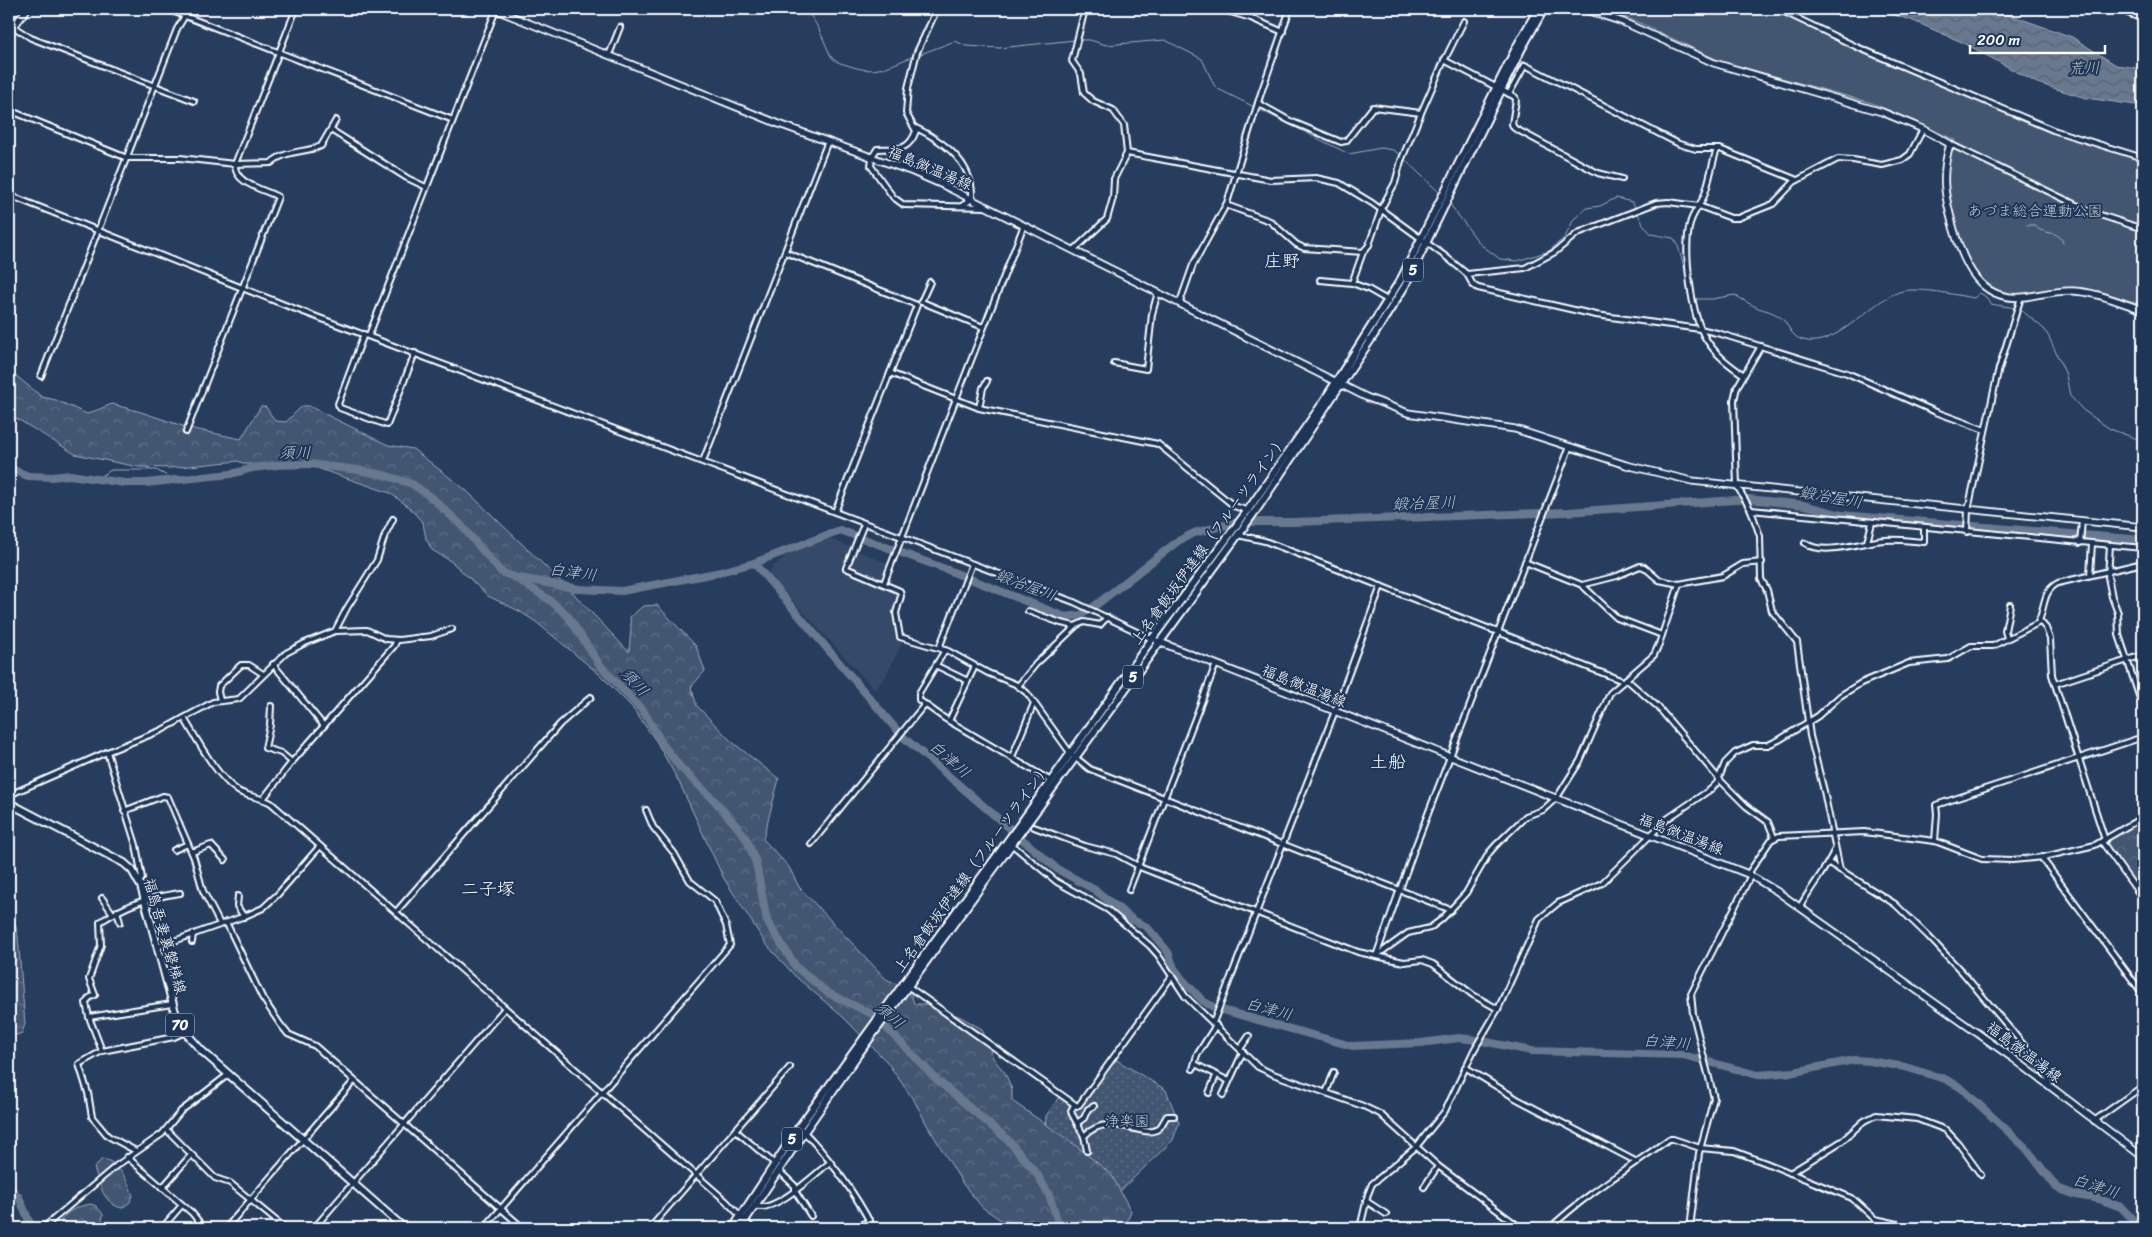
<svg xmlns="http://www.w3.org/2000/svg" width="2152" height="1237" font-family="Sriracha,'Klee One',sans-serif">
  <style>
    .built { fill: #344a68 }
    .grass { fill: url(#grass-dots); stroke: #a0aab8 }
    .forest { fill: url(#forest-crowns); stroke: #a0aab8 }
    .park { fill: #425672; stroke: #a0aab8 }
    .water { fill: url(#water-waves); stroke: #a4aebb }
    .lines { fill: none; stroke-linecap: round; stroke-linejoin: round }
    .stream { stroke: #a4aebb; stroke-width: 1 }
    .river { stroke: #67788e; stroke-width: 8 }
    .street-casing { stroke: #fff; stroke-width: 8 }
    .secondary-casing { stroke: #fff; stroke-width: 9 }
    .primary-casing { stroke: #fff; stroke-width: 10 }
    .street { stroke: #1d3557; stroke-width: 4 }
    .secondary { stroke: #1d3557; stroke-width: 5.5 }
    .primary { stroke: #1d3557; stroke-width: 6 }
    .labels { text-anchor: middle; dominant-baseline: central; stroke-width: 4; stroke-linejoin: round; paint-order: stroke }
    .shield { fill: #1d3557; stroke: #bbc2cd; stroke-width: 1 }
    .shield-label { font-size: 14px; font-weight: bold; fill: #fff }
    .street-label { font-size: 15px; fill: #fff; stroke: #1d3557 }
    .park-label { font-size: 15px; fill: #bdc4ce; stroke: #1d3557 }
    .water-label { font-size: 16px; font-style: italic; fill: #bbc2cc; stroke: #1d3557 }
    .quarter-label { font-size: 18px; fill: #fff; stroke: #1d3557 }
  </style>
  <defs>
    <pattern id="grass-dots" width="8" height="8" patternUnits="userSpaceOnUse" patternTransform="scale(1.25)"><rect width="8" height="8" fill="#425672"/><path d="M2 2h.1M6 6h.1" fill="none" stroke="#5e6f87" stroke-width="1.8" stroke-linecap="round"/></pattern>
    <pattern id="forest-crowns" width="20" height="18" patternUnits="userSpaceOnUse" patternTransform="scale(1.25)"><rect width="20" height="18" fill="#425672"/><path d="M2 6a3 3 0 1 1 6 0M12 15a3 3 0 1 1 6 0" fill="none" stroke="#5e6f87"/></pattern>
    <pattern id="water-waves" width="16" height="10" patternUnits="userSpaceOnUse" patternTransform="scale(1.25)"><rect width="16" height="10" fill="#67788e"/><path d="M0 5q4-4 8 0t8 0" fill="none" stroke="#5a626d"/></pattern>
  </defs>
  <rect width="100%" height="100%" fill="#263d5e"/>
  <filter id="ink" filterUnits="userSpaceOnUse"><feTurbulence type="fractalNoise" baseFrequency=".02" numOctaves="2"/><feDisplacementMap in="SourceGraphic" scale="10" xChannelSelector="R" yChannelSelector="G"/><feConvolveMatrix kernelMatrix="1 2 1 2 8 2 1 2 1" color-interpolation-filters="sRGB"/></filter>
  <g filter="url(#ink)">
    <polygon class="built" points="821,535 889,564 880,583 898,592 899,594 894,612 897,636 903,641 886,676 875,690 767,573 783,558"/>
    <polygon class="grass" points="1115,1059 1166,1090 1179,1123 1173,1140 1116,1195 1044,1144 1046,1116 1059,1097 1076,1109 1081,1107"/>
    <g class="forest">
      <polygon points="9,370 42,397 56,400 87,414 112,404 141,412 189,428 241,439 261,406 266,407 275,421 286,422 302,406 309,406 388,445 413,449 467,491 573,593 629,652 631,627 630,617 643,606 657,605 696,646 705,671 691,687 697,706 731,741 779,779 763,839 789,867 799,887 886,979 910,990 914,1004 929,1004 961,1017 982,1029 993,1058 1005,1073 1012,1089 1012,1101 1070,1141 1111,1174 1131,1211 1125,1228 1012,1228 982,1207 963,1184 927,1125 915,1102 887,1062 844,1018 795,976 766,944 723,877 679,782 656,741 631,706 599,674 536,622 519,611 488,596 452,562 432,550 426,539 423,523 409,507 390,493 311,466 245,464 238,461 170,468 138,467 75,454 9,414"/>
      <polygon points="2143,819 2143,896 2104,843"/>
      <polygon points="9,899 18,936 25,1024 22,1033 17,1035 9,1032"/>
      <path d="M102,1159C119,1161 128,1181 133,1196L130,1202L122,1208C103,1204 100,1184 94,1168Z"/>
      <path d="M91,1204L96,1206L103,1214L101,1228H62L61,1220C69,1210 78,1206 91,1204Z"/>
    </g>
    <path class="park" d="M1604,9H1772L1859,51L2030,124L2143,161V305C2123,299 2102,290 2081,288C2061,287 2043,292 2023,294C1981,297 1963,261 1955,225C1952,212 1946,197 1945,184C1944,169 1951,154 1955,140L1872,103L1720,61L1642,24Z"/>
    <polygon class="water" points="1874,9 1993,9 2072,37 2116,65 2143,69 2143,106 2086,98 2037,83 1964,43 1911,20"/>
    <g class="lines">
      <g class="stream">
        <path d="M804,9C818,22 821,35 829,52C832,61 839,63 847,65C877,76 887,66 914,56"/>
        <polyline points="1079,40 1090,40 1106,45 1165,40 1202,59 1214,85 1218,89 1349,154 1381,148 1393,150 1402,156"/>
        <polyline points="918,55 955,41 966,46 999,48 1075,40"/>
        <polyline points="1404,159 1441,194"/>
        <polyline points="1449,203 1480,244 1500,259 1517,261 1549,251 1565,237 1574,219 1586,208 1600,206 1616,198 1632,202 1636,208"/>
        <polyline points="1637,212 1643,224 1651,234 1673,238 1677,243 1688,280"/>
        <path d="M2027,225H2034C2042,236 2060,229 2063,243"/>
        <path d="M1694,299H1712L1735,295C1743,300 1750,304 1758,308C1765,310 1773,312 1779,316C1789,323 1790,337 1803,340C1835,350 1870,301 1899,292C1916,286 1956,295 1974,298L1980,293L1986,297L1990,304L2016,308"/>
        <polyline points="2020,309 2044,329 2049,337 2066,375 2070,396 2083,410 2110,429 2143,441"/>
        <polyline points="97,479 111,470 156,470 175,480"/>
      </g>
      <g class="river">
        <polyline points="9,468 28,476 52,477 70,475 125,483 146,483 231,474 253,468 277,465 310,464 358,470 384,475 412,484 431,497 460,524 501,572 514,577 551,601 567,615 600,665 644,712 663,745 680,767 714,800 739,829 747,840 756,863 767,921 796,967 828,993 874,1015 937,1080 1008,1140 1037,1174 1049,1195 1060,1228"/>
        <polyline points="754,563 902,736 1057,869 1095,890 1133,920 1147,927 1168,952 1174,968 1182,979 1203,1001 1215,1008 1352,1046 1421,1043 1459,1038 1477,1040 1532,1051 1683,1055 1758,1075 1794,1072 1854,1060 1870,1061 1905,1067 1945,1079 1960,1087 2026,1148 2057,1188 2076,1195 2099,1199 2121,1207 2141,1228"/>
        <polyline points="514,577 579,589 622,591 716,573 754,563 840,530 948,570 1065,617 1081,615 1096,605 1178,541 1194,533 1238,522 1294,522 1568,512 1749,499 1804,505 1842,515 2143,540"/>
        <polyline points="9,1187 19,1197 32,1228"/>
      </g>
      <g class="street-casing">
        <g id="street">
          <polyline points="167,9 453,120"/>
          <path d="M937,9L917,52L908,88L906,113L916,131C908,153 896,148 877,149L872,157L871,166L893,197L904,205L985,207"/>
          <polyline points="1220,9 1251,18 1283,32"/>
          <polyline points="1778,9 1857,47 2053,130 2143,158"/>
          <polyline points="2117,9 2143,19"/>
          <polyline points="9,24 31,38 194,101"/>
          <polyline points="609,55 620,27"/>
          <polyline points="1444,60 1515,97 1516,100 1512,124 1514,128 1598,173 1622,179"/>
          <polyline points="1509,94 1525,65 1679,144 1696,149 1720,149 1797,180"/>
          <polyline points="1258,103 1290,121 1341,142 1346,141 1373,107 1421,113 1443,63 1464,21"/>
          <path d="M9,110L127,158H180L235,164L271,163C285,150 304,153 321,146L336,120"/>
          <path d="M916,128C945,142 974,164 972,199L963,205"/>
          <polyline points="331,130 407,178 426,187"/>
          <polyline points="1950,144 2091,212 2143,229"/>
          <path d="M1717,149C1712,163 1710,179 1705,193C1702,204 1692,213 1690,224C1683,250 1691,316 1706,339C1716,355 1729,365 1744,375"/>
          <polyline points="1127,153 1271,180 1316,178 1339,183 1372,203 1445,256 1467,274 1473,285 1478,288 1596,315 1700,329 1721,334 1847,373 1936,412 1985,430"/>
          <polyline points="9,195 285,305 1074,602 1152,639"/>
          <polyline points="1226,205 1270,221 1296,244 1304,248 1363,252 1369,245 1382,207 1395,183 1401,161 1421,113"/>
          <polyline points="1074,250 1107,219 1113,198 1114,179 1127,153 1124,125 1113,110 1093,101 1084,93 1081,74 1072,61 1085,9"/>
          <polyline points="785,252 917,305 835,512"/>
          <polyline points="1467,274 1525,268 1555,252 1578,233 1656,203 1668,202 1699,206 1731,218 1738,218 1773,204 1794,182 1838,159 1853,160 1882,165 1902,160 1910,154 1923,129"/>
          <polyline points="1320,280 1352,283 1368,289 1389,301"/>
          <polyline points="1352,283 1363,252"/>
          <polyline points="921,302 930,282"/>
          <polyline points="922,302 983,327"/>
          <polyline points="1180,302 1193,265 1227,203 1261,93 1290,9"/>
          <polyline points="364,334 338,404 340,408 387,425 415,353"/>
          <polyline points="369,335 496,10"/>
          <polyline points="1761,346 1737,387 1734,400 1737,486 1751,510 1760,536 1761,579 1767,590 1772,611 1797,642 1810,736 1824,791 1840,870"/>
          <polyline points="1114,363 1146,369 1152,314 1158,292"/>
          <polyline points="890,373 979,408 1158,444 1234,506 1249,511"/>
          <polyline points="41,376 177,29 189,9"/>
          <polyline points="979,408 983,388 987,381"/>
          <path d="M186,432L278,197C264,189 234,184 235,164L296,9"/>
          <polyline points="703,461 828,141"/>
          <polyline points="1751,510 2143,548"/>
          <polyline points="864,524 846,568 900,591 901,596 896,613 900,637 948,651 988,673 1015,684 1027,693 1071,754 1090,769 1451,910"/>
          <polyline points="1967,532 1968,510 1998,372 2021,297"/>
          <polyline points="1238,535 1265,541 1623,681"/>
          <polyline points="1867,542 1872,523"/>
          <path d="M1805,543C1824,557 1863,541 1885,540C1898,539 1911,541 1924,542V528"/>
          <polyline points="2080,543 2082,521"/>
          <polyline points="2110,545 2108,577 2112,597 2118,613 2119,635 2143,708"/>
          <polyline points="1525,562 1582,585 1617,618 1662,635"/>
          <polyline points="2090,575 2092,544"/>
          <polyline points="884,583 1024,225"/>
          <polyline points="1582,585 1617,576 1640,566 1644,567 1659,580 1679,584 1723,576 1743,564 1762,562"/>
          <polyline points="1028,611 1061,623 1075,626"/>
          <polyline points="2039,620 2046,628 2050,639 2052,675 2105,840"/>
          <polyline points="336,631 367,630 386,639 399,640 431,636 452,629"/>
          <polyline points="2007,638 2005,631 2010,605"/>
          <polyline points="939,648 972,564"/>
          <polyline points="945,650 919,693 919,700 944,718 1051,781"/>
          <polyline points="273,664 324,726"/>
          <polyline points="937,666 968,681"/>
          <polyline points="1626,679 1658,707 1719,779 1746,806 1768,822 1774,837"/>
          <polyline points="2055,684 2143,655"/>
          <polyline points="1018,686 1036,664 1077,625 1084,622 1100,625 1107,617"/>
          <polyline points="220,700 218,692 219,686 241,665 249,665 263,674"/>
          <polyline points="271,706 270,725 265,748 281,753 292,762"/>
          <path d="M184,718C198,741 216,776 238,791C248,797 261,797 271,803L726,1201L752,1228"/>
          <polyline points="949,721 975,666"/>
          <polyline points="107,752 136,845 142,878 139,883"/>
          <polyline points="1012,757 1034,703"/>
          <polyline points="9,795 107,752 162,730 213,702 239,699 286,653 305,643 335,631 347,608 377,560 385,535 393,519"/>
          <polyline points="263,799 292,762 394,646 397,640"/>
          <polyline points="1556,799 1580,761 1610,693 1654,655 1659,644 1679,584"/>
          <polyline points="124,811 163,796 168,797 194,858 203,891 220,924"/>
          <polyline points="1034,827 1085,846 1116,854 1142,868 1358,952 1404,962 1422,960 1433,964 1473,995 1498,1009"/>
          <polyline points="1935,841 1937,814 1936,805 2143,737"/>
          <polyline points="2102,842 2143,899"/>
          <polyline points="1010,843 1057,882 1108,910 1150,946 1158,955 1185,996 1258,1067 1273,1074 1363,1106 1380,1114 1438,1166 1521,1228"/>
          <polyline points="811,844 925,704"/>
          <polyline points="174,850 188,844"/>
          <polyline points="192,852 211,845 225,860"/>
          <polyline points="2041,857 2143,994"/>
          <polyline points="1829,863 1895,904 1928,936 1963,973 2022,1043 2046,1074 2051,1087"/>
          <polyline points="1748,874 1771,840 1779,836 1864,832 1935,841 1982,859 2012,860 2044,857 2095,845 2143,817"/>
          <polyline points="1129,890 1216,664"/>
          <polyline points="238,896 237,906 244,917"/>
          <polyline points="102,898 113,914"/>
          <path d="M1800,907C1810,888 1825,871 1834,851"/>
          <polyline points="117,911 120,922"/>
          <polyline points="396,912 560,724 591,697"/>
          <polyline points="226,922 262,997 280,1024 288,1034 315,1046 523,1228"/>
          <polyline points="192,942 193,934"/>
          <polyline points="157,947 245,916 263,908 278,894 320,846"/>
          <polyline points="1376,956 1414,850 1570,446"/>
          <polyline points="1376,956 1408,933 1430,928 1442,919 1466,893 1489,853 1496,845 1526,816 1543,810 1555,799"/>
          <polyline points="909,987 1077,1106 1079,1105 1172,976"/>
          <polyline points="89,1017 172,1004"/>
          <polyline points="1213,1023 1335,711 1381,586"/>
          <polyline points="1240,1049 1249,1036"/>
          <path d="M102,1051L89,1017L86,1003L89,998L95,995L89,979L101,945L100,922C128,904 146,898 180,893"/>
          <polyline points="1195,1064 1229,1081"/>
          <polyline points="1465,1067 1517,1099 1637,1162"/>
          <polyline points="1193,1069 1197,1055 1216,1025"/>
          <polyline points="1209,1093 1216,1076"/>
          <polyline points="1326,1093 1334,1072"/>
          <polyline points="1223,1095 1243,1052"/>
          <polyline points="1074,1105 1071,1111 1072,1114 1084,1136 1087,1151"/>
          <polyline points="2094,1121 2143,1086"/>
          <polyline points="1077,1123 1084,1118 1088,1109 1094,1106"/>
          <path d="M799,1127C827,1154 856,1194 873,1228"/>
          <polyline points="167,1130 215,1178 230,1183 285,1228"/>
          <polyline points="735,1130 775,1164"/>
          <path d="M1084,1136C1111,1109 1142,1140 1158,1129C1162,1126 1164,1120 1167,1116H1174"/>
          <polyline points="136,1151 108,1136 92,1117 88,1093 79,1064 102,1051 174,1037 185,1032"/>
          <polyline points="127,1157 192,1213 204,1228"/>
          <polyline points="778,1170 795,1186 795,1191 811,1216"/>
          <polyline points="1790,1173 1842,1141 1864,1121 1876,1115 1917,1119 1946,1130 1958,1143 1981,1175"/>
          <polyline points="1424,1187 1438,1166"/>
          <polyline points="162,1188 191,1155"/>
          <polyline points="1366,1201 1386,1214"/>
          <path d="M755,1206C774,1214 814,1175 829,1163"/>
          <polyline points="43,1228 116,1166 162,1134 181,1111 229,1074"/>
          <polyline points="162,1228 182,1205"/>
          <polyline points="226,1228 354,1081"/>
          <polyline points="314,1228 505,1008"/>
          <polyline points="484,1228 730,945 726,925 715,901 690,881 674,853 653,827 646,810"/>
          <polyline points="650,1228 790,1067"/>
          <polyline points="852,1228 870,1221"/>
          <path d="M1360,1228L1368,1194L1372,1184L1416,1147L1445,1111L1474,1050L1498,1009L1539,919L1558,903L1602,883L1667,819L1711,789L1717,783L1725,763L1735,753L1753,745H1768L1779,740L1818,716L1840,696L1861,683L1909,663L1948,659L1971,646H1993L2038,623C2045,609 2042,591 2058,583L2143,563"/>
          <path d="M1550,1228C1586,1194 1629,1168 1669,1139H1673L1700,1148L1734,1151L1766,1163L1852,1198L1875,1219L1898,1224L1902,1228"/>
          <polyline points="1690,1228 1699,1153 1714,1098 1693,1014 1691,994 1751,875"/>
        </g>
      </g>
      <g class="secondary-casing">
        <g id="secondary">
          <polyline points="494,9 779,124 913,172 943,185 1366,397 1408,413 1515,429 1626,465 1692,481 2143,527"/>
          <path d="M1583,9L1623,22L1714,63L1882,112L1923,129L1950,144C1940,177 1945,197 1954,230C1964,264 1980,302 2024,297C2040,295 2056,290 2073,291C2097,292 2121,303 2143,310"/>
          <polyline points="9,33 27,9"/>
          <polyline points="1157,641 1748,874 1778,892 2014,1059 2143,1157"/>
        </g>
      </g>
      <g class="primary-casing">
        <g id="primary">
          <polyline points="9,803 124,863 132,870 141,886 175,1012 185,1032 202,1051 404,1228"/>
          <polyline points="733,1228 799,1127 1023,820 1152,639 1248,510 1322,404 1401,279 1517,46 1538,9"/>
          <polyline points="740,1228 804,1132 857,1056 1257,509 1374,335 1405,286 1522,48 1544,9"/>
        </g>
      </g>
      <use href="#street" class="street"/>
      <use href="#secondary" class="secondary"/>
      <use href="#primary" class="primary"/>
    </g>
  </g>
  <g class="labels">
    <g class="shield">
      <rect x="1403" y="258.5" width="20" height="23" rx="4"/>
      <rect x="1123" y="665.5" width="20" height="23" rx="4"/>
      <rect x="166" y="1013.5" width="28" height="23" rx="4"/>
      <rect x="782" y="1127.5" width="20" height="23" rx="4"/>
    </g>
    <g class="shield-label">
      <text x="1413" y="270">5</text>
      <text x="1133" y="677">5</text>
      <text x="180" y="1025">70</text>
      <text x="792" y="1139">5</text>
    </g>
    <g class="street-label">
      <text transform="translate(930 168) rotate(23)">福島微温湯線</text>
      <text transform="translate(1209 540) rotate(-54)">上名倉飯坂伊達線（フルーツライン）</text>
      <text transform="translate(1304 686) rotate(22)">福島微温湯線</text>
      <text transform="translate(1681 834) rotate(21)">福島微温湯線</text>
      <text transform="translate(972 868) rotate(-54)">上名倉飯坂伊達線（フルーツライン）</text>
      <text transform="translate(165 936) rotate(74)">福島吾妻裏磐梯線</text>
      <text transform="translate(2024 1052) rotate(37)">福島微温湯線</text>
    </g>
    <g class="park-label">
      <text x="2035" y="211">あづま総合運動公園</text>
      <text x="1127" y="1121">浄楽園</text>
    </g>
    <g class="water-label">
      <text transform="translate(2084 68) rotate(-2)">荒川</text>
      <text x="295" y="452">須川</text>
      <text transform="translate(1831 497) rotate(10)">鍛冶屋川</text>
      <text transform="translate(1424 503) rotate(-2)">鍛冶屋川</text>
      <text transform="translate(573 572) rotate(8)">白津川</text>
      <text transform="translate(1026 585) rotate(21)">鍛冶屋川</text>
      <text transform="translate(635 682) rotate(47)">須川</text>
      <text transform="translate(950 759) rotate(41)">白津川</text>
      <text transform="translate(1269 1009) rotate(15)">白津川</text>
      <text transform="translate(890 1015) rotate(41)">須川</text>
      <text transform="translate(1667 1042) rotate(5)">白津川</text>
      <text transform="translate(2096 1186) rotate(18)">白津川</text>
    </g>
    <g class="quarter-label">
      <text x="1282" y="261">庄野</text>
      <text x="1388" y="762">土船</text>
      <text x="488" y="889">二子塚</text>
    </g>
  </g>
  <rect width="2152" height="1237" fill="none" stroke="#1d3557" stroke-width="30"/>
  <rect x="15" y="15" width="2122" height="1207" fill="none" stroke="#fff" stroke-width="2" filter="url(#ink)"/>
  <path d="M1970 45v8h135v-8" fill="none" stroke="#ffffff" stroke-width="2.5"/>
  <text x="1977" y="45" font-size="15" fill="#ffffff" stroke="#1d3557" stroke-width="4" paint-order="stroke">200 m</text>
</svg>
